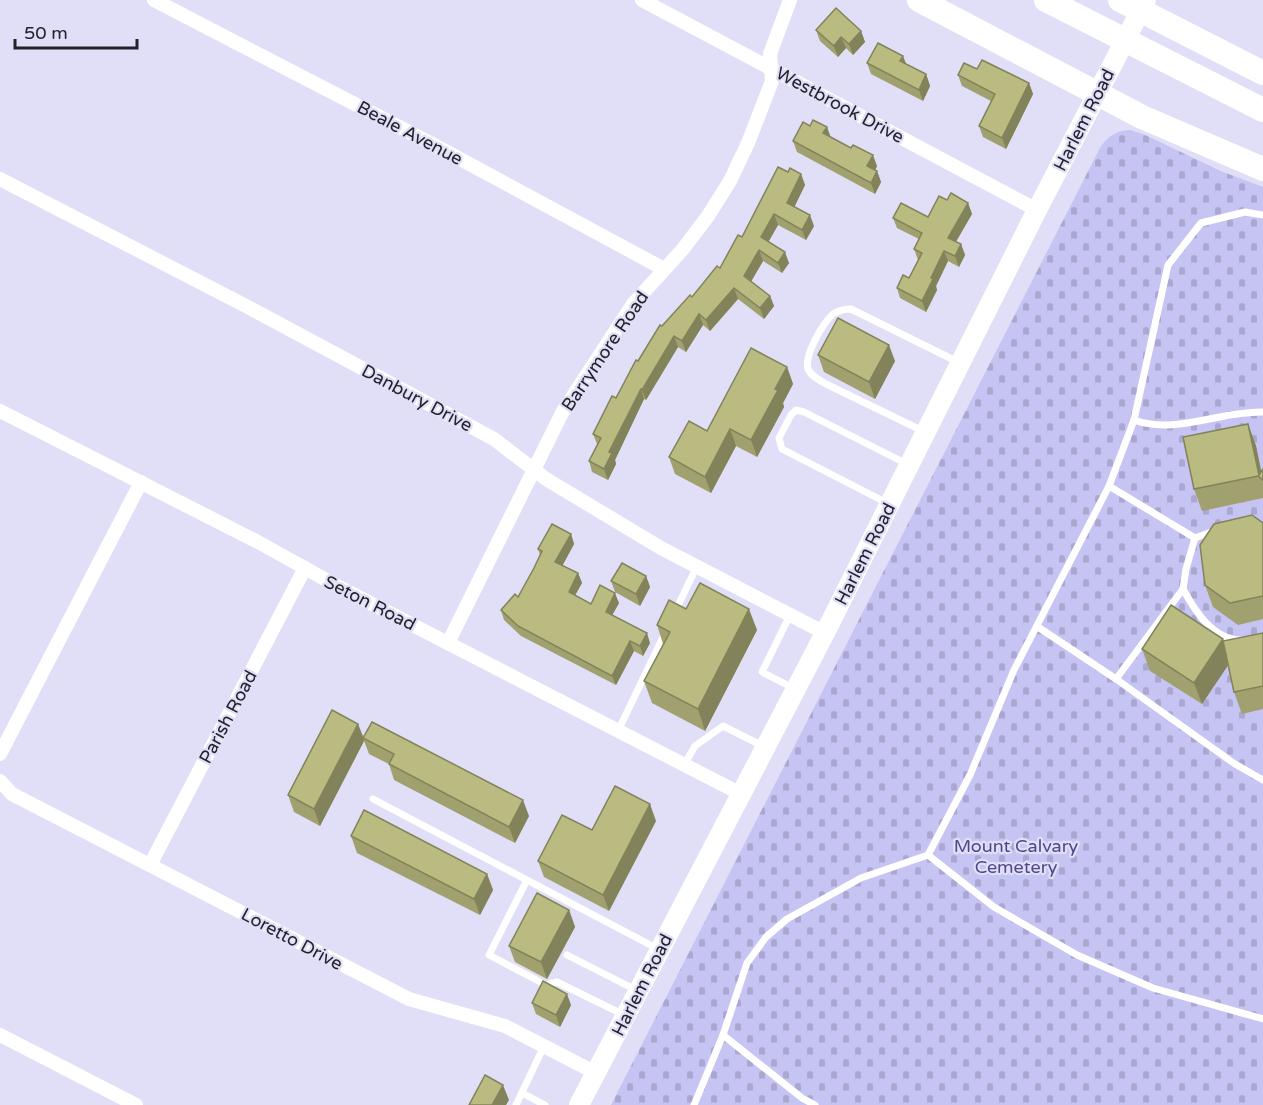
<svg xmlns="http://www.w3.org/2000/svg" width="1263" height="1105" font-family="'Varela Round',sans-serif">
  <style>
    .cemetery { fill: url(#cemetery-stones) }
    .lines { fill: none; stroke-linecap: round; stroke-linejoin: round }
    .service { stroke: #fff; stroke-width: 7 }
    .minor { stroke: #fff; stroke-width: 14 }
    .secondary { stroke: #fff; stroke-width: 20 }
    .motorway { stroke: #fff; stroke-width: 24 }
    .wall { fill: #a0a16e }
    .shaded-wall { fill: #82835a }
    .building { fill: #babb80; stroke: #82835a; stroke-width: 1.5 }
    .labels { text-anchor: middle; dominant-baseline: central; stroke-width: 4.5; stroke-linejoin: round; paint-order: stroke }
    .street-label { font-size: 18px; fill: #23222b; stroke: #e0dff7 }
    .park-label { font-size: 18px; fill: #4f478b; stroke: #e0dff7 }
  </style>
  <defs>
    <pattern id="cemetery-stones" width="16" height="16" patternUnits="userSpaceOnUse" patternTransform="scale(1.5)"><rect width="16" height="16" fill="#c6c4f3"/><path d="M2 7V4a2 2 0 0 1 4 0v3zM10 15v-3a2 2 0 0 1 4 0v3z" fill="#aaa8d0"/></pattern>
  </defs>
  <rect width="100%" height="100%" fill="#e0dff7"/>
  <path class="cemetery" d="M1130,130L1143,134L1223,172L1263,187V1105H611L1100,148C1108,136 1115,131 1130,130Z"/>
  <g class="lines">
    <g class="service">
      <path d="M1134,420C1175,435 1220,411 1263,412"/>
      <path d="M925,432L826,384C819,380 811,376 808,369C804,355 823,323 833,314C839,310 845,309 851,309L958,362"/>
      <polyline points="1109,486 1195,538 1186,569 1183,589 1116,679"/>
      <polyline points="887,503 782,449 779,438 791,415 796,410 804,412 907,464"/>
      <polyline points="1195,538 1214,531"/>
      <path d="M1183,589C1195,611 1213,640 1241,640"/>
      <polyline points="675,612 697,566"/>
      <polyline points="790,615 762,672 793,688"/>
      <polyline points="1038,627 1116,679 1235,764 1263,780"/>
      <polyline points="618,731 665,633"/>
      <polyline points="684,765 695,746 723,726 763,746"/>
      <polyline points="373,799 658,949"/>
      <polyline points="928,855 994,907 1077,955 1153,988 1263,1019"/>
      <polyline points="527,880 489,955 546,985 557,982 624,1015"/>
      <polyline points="567,955 636,990"/>
      <polyline points="723,1035 802,1098 815,1105"/>
      <polyline points="522,1093 545,1105"/>
      <polyline points="516,1105 544,1046"/>
      <polyline points="694,1105 723,1035 747,963 766,937 787,919 861,878 928,855 970,775 1014,670 1109,486 1134,420 1168,265 1201,223 1245,212 1263,215"/>
    </g>
    <g class="minor">
      <polyline points="154,0 436,146 664,269"/>
      <polyline points="642,0 1037,210"/>
      <polyline points="0,179 246,306 494,439 546,479 661,548 825,633"/>
      <polyline points="0,411 258,542 339,587 741,794"/>
      <polyline points="448,643 563,411 633,304 683,249 708,216 730,181 748,143 772,81 770,54 790,0"/>
      <polyline points="0,754 141,482"/>
      <polyline points="0,781 12,794 409,999 505,1026 596,1073"/>
      <polyline points="150,865 305,568"/>
      <polyline points="0,1035 136,1105"/>
    </g>
    <polyline class="secondary" points="579,1105 825,633 1037,210 1146,0"/>
    <g class="motorway">
      <polyline points="919,0 1142,117 1263,169"/>
      <polyline points="1046,0 1263,110"/>
      <polyline points="1120,0 1263,73"/>
    </g>
  </g>
  <g class="wall">
    <polygon points="816,30 861,31 865,42 853,55 846,48 838,57 820,41"/>
    <polygon points="903,56 906,64 926,74 930,86 923,101 871,74 867,63"/>
    <polygon points="977,69 1029,83 1033,94 1006,149 983,137 979,126 991,101 962,86 958,75"/>
    <polygon points="810,126 827,127 830,137 877,166 875,170 877,171 881,182 875,194 797,152 793,141"/>
    <polygon points="788,172 801,174 805,185 794,207 814,226 806,240 778,225 768,242 789,263 782,273 763,261 751,281 770,296 774,306 764,319 738,299 710,331 703,325 686,352 678,347 646,400 644,399 615,460 616,464 608,480 592,472 589,461 597,444 593,434 638,361 662,326 692,297 720,268"/>
    <polygon points="947,200 968,203 972,214 956,242 961,244 965,255 959,267 948,261 936,286 937,290 926,312 900,298 897,288 909,278 918,260 914,249 919,239 897,228 893,218 928,217"/>
    <polygon points="818,355 895,361 875,399 824,372"/>
    <polygon points="787,367 793,384 783,403 784,407 757,457 736,446 711,493 675,474 669,457 707,431"/>
    <polygon points="1248,424 1256,446 1261,471 1263,469 1263,498 1202,511 1194,489"/>
    <polygon points="1263,523 1263,619 1238,625 1213,607 1205,585"/>
    <polygon points="571,534 574,544 562,566 578,573 582,583 575,595 591,604 619,603 612,615 650,643 643,656 634,651 616,685 521,636 504,620 501,610 518,597 534,568 540,555 538,549"/>
    <polygon points="646,576 650,587 640,606 615,592 611,581"/>
    <polygon points="686,609 757,630 705,731 652,703 644,681 663,644 657,625"/>
    <polygon points="1263,633 1263,709 1242,714 1234,692 1228,664 1202,704 1150,671 1142,649 1223,639 1223,641"/>
    <polygon points="358,724 364,738 529,816 515,843 394,780 389,764 369,754 364,741 320,826 294,812 288,795"/>
    <polygon points="656,821 609,911 544,877 538,861"/>
    <polygon points="351,836 487,874 493,890 480,915 357,853"/>
    <polygon points="569,910 575,927 547,979 515,962 509,946"/>
    <polygon points="532,1003 571,1005 560,1027 536,1014"/>
  </g>
  <g class="shaded-wall">
    <polygon points="861,31 865,42 853,55 849,44"/>
    <polygon points="841,37 846,48 838,57 834,46"/>
    <polygon points="903,56 907,67 900,61"/>
    <polygon points="926,74 930,86 923,101 919,90"/>
    <polygon points="1029,83 1033,94 1006,149 1002,138"/>
    <polygon points="827,127 831,138 823,133"/>
    <polygon points="873,155 877,166 872,177 867,166"/>
    <polygon points="877,171 881,182 875,194 871,183"/>
    <polygon points="801,174 805,185 791,214 787,203"/>
    <polygon points="968,203 972,214 952,248 948,238"/>
    <polygon points="774,214 778,225 765,248 761,237"/>
    <polygon points="810,215 814,226 806,240 802,230"/>
    <polygon points="961,244 965,255 959,267 955,256"/>
    <polygon points="759,250 763,261 748,287 744,276"/>
    <polygon points="944,251 948,261 936,286 937,290 926,312 922,301 931,278"/>
    <polygon points="785,252 789,263 782,273 778,263"/>
    <polygon points="734,288 738,299 710,331 706,320"/>
    <polygon points="770,296 774,306 764,319 760,308"/>
    <polygon points="699,314 703,325 686,352 682,341"/>
    <polygon points="674,336 678,347 646,400 642,390"/>
    <polygon points="889,345 895,361 875,399 869,382"/>
    <polygon points="787,367 793,384 783,403 784,407 757,457 751,440 775,389"/>
    <polygon points="641,389 644,399 615,460 616,464 608,480 604,469 609,452"/>
    <polygon points="1248,424 1256,446 1263,480 1259,477"/>
    <polygon points="730,429 736,446 711,493 705,477"/>
    <polygon points="571,534 574,544 559,572 555,562"/>
    <polygon points="578,573 582,583 572,601 569,592"/>
    <polygon points="646,576 650,587 640,606 636,594"/>
    <polygon points="615,593 619,603 609,621 606,612"/>
    <polygon points="749,609 757,630 705,731 698,709"/>
    <polygon points="647,633 650,643 643,656 640,646"/>
    <polygon points="1223,639 1231,661 1202,704 1194,683"/>
    <polygon points="630,641 634,651 616,685 612,676"/>
    <polygon points="358,724 364,741 320,826 314,809"/>
    <polygon points="523,800 529,816 515,843 509,827"/>
    <polygon points="650,804 656,821 609,911 603,895"/>
    <polygon points="487,874 493,890 480,915 474,899"/>
    <polygon points="569,910 575,927 547,979 541,962"/>
    <polygon points="567,994 571,1005 560,1027 556,1015"/>
    <polygon points="503,1085 509,1100 506,1105 492,1105"/>
  </g>
  <g class="building">
    <polygon points="836,8 861,31 849,44 841,37 834,46 816,30"/>
    <polygon points="878,43 903,56 900,61 926,74 919,90 867,63"/>
    <polygon points="982,60 1029,83 1002,138 979,126 995,94 958,75 964,63 977,69"/>
    <polygon points="813,120 827,127 823,133 851,148 853,145 873,155 867,166 877,171 871,183 793,141 803,122 810,126"/>
    <polygon points="778,167 788,172 790,168 801,174 787,203 810,215 802,230 774,214 761,237 785,252 778,263 759,250 744,276 770,296 760,308 734,288 706,320 699,314 682,341 674,336 642,390 641,389 609,452 612,453 604,469 589,461 601,438 593,434 612,396 616,398 636,360 638,361 660,325 662,326 690,295 692,297 717,266 720,268 738,235 742,237"/>
    <polygon points="951,193 968,203 948,238 961,244 955,256 944,251 931,278 933,279 922,301 897,288 903,275 909,278 922,253 914,249 922,233 893,218 901,203 928,217 939,196 947,200"/>
    <polygon points="838,318 889,345 869,382 818,355"/>
    <polygon points="751,348 787,367 775,389 778,390 751,440 730,429 705,477 669,457 689,421 707,431"/>
    <polygon points="1248,424 1259,475 1263,469 1263,480 1258,476 1194,489 1183,437"/>
    <polygon points="1252,515 1263,523 1263,596 1230,603 1205,585 1200,545 1214,524"/>
    <polygon points="552,524 571,534 555,562 578,573 569,592 591,604 600,585 615,593 606,612 647,633 640,646 630,641 612,676 518,626 501,610 515,594 518,597 534,568 542,551 538,549"/>
    <polygon points="622,563 646,576 636,594 611,581"/>
    <polygon points="700,583 749,609 698,709 644,681 670,632 657,625 669,600 686,609"/>
    <polygon points="1171,605 1223,639 1194,683 1142,649"/>
    <polygon points="1263,633 1263,686 1234,692 1223,641"/>
    <polygon points="332,710 358,724 314,809 288,795"/>
    <polygon points="372,722 523,800 509,827 389,764 394,754 363,738"/>
    <polygon points="615,786 650,804 603,895 538,861 562,815 592,830"/>
    <polygon points="364,810 487,874 474,899 351,836"/>
    <polygon points="537,893 569,910 541,962 509,946"/>
    <polygon points="543,981 567,994 556,1015 532,1003"/>
    <polygon points="485,1075 503,1085 492,1105 469,1105"/>
  </g>
  <g class="labels">
    <g class="street-label">
      <text transform="translate(840 105) rotate(28)">Westbrook Drive</text>
      <text transform="translate(1084 120) rotate(-63)">Harlem Road</text>
      <text transform="translate(410 133) rotate(28)">Beale Avenue</text>
      <text transform="translate(605 351) rotate(-56)">Barrymore Road</text>
      <text transform="translate(417 398) rotate(28)">Danbury Drive</text>
      <text transform="translate(865 554) rotate(-63)">Harlem Road</text>
      <text transform="translate(370 603) rotate(27)">Seton Road</text>
      <text transform="translate(228 717) rotate(-62)">Parish Road</text>
      <text transform="translate(292 939) rotate(28)">Loretto Drive</text>
      <text transform="translate(642 985) rotate(-63)">Harlem Road</text>
    </g>
    <g class="park-label">
      <text x="1016" y="846">Mount Calvary<tspan x="1016" dy="21">Cemetery</tspan></text>
    </g>
  </g>
  <path d="M15 39v9h122v-9" fill="none" stroke="#23222b" stroke-width="3"/>
  <text x="24" y="39" font-size="18" fill="#23222b" stroke="#e0dff7" stroke-width="4.5" paint-order="stroke">50 m</text>
</svg>
